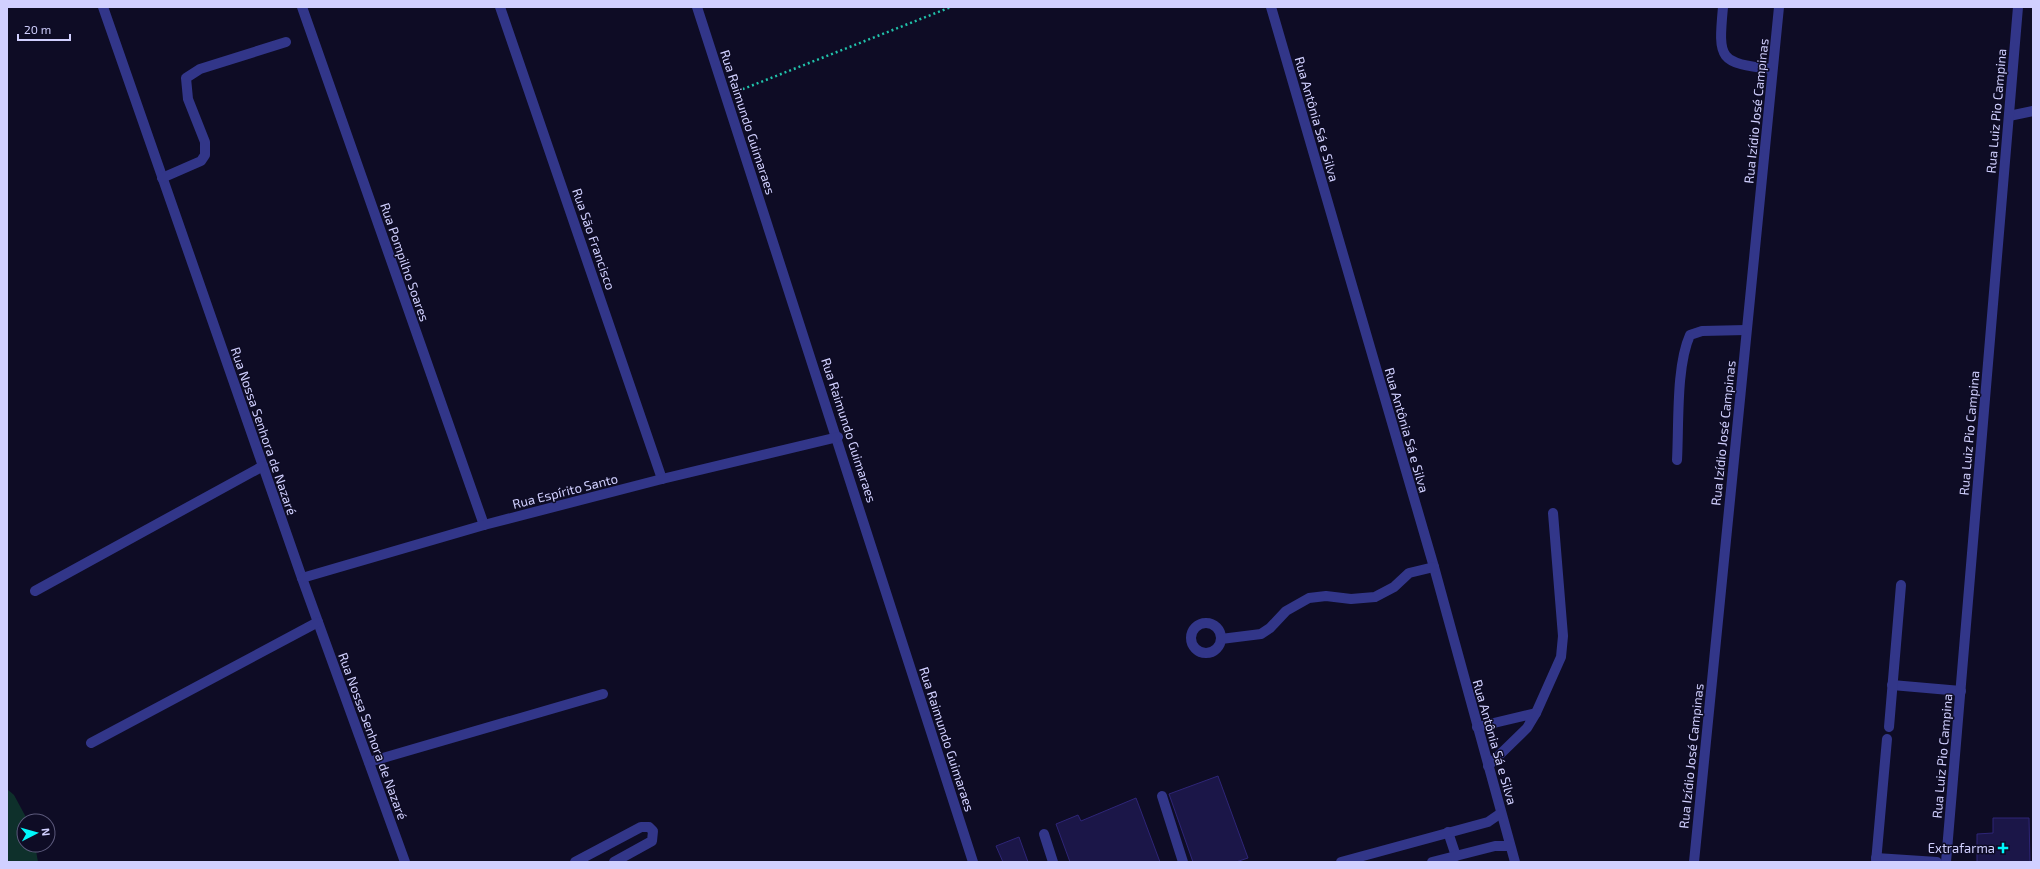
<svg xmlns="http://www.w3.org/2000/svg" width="2040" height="869" font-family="'Exo 2',sans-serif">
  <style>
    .green { fill: #0e302b }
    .building { fill: #1b1648; stroke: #2e2577 }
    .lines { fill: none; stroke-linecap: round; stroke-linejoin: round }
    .path { stroke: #21c2aa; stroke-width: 2.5; stroke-dasharray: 2 3; stroke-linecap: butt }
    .minor { stroke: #323689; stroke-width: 10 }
    .poi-dot { fill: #00f8fb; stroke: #0e0c25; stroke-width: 1.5 }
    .labels { text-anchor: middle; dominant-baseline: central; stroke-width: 3; stroke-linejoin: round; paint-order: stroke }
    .street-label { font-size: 13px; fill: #d1d0ff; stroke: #0e0c25 }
    .poi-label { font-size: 13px; fill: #d1d0ff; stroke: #0e0c25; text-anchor: end }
  </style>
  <rect width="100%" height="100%" fill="#0e0c25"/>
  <polygon class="green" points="7,789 14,795 28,821 24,821 24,845 35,845 38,862 7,862"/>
  <g class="building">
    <polygon points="1218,776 1248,858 1236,862 1193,862 1169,794"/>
    <polygon points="1136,798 1160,862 1070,862 1056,824 1078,815 1081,821"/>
    <polygon points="1993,818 2029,818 2030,862 1977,862 1977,834 1993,833"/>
    <polygon points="1019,837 1028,862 1003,862 996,846"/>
  </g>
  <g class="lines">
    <polyline class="path" points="738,91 951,7"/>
    <g class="minor">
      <polyline points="103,7 302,578 405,862"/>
      <polyline points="302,7 484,525"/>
      <polyline points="500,7 662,479"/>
      <polyline points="697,7 973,862"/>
      <polyline points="1271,7 1434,567 1515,862"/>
      <path d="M1723,7C1718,60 1719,63 1772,69"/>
      <polyline points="2009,116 2033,111"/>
      <polyline points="162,178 201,161 205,155 205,142 188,99 186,78 200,69 286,42"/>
      <path d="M1677,460C1679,424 1676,366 1690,335L1702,331L1746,330"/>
      <polyline points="302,578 484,525 662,479 838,437"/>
      <polyline points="35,591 263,466"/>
      <circle cx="1206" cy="638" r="15"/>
      <polyline points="1221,639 1261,634 1270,628 1286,611 1309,598 1326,596 1351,599 1375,597 1394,587 1409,573 1434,567"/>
      <polyline points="1892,685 1961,691"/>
      <polyline points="1536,713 1561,657 1563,636 1553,513"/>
      <polyline points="1477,727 1536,713 1527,728 1488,766"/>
      <polyline points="1889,727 1901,585"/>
      <polyline points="91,743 318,622"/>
      <polyline points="369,762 603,694"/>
      <polyline points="1162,796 1183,862"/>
      <polyline points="1448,832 1456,856"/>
      <polyline points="1044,834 1053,862"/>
      <polyline points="1876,858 1937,862"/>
      <polyline points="575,862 641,827 649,827 653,831 652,841 614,862"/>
      <polyline points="1341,862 1488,822 1501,813"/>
      <polyline points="1432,862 1495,846 1510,846"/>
      <polyline points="1694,862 1779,7"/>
      <polyline points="1876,862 1887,739"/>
      <polyline points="1946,862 2018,7"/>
    </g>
  </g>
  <path class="poi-dot" d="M2001 842h4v4h4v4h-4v4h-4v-4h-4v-4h4z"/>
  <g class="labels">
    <g class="street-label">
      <text transform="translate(1756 111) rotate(-84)">Rua Izídio José Campinas</text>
      <text transform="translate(1996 111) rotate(-85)">Rua Luiz Pio Campina</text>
      <text transform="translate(1317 119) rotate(74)">Rua Antônia Sá e Silva</text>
      <text transform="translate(748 122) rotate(72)">Rua Raimundo Guimaraes</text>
      <text transform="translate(594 239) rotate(71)">Rua São Francisco</text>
      <text transform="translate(405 262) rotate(71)">Rua Pompilho Soares</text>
      <text transform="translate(849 430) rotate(72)">Rua Raimundo Guimaraes</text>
      <text transform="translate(1407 430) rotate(74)">Rua Antônia Sá e Silva</text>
      <text transform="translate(264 431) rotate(71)">Rua Nossa Senhora de Nazaré</text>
      <text transform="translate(1723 433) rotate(-84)">Rua Izídio José Campinas</text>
      <text transform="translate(1969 433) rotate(-85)">Rua Luiz Pio Campina</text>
      <text transform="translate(565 491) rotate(-14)">Rua Espírito Santo</text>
      <text transform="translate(373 736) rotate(70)">Rua Nossa Senhora de Nazaré</text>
      <text transform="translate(947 739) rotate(72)">Rua Raimundo Guimaraes</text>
      <text transform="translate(1495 742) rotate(74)">Rua Antônia Sá e Silva</text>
      <text transform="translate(1691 756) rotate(-84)">Rua Izídio José Campinas</text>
      <text transform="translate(1942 756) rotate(-85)">Rua Luiz Pio Campina</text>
    </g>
    <g class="poi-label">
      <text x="1995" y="848">Extrafarma</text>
    </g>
  </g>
  <rect width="2040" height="869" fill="none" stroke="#d1d0ff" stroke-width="16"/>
  <g transform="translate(36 833) rotate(84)"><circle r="19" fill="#0e0c25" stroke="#5c5a7c"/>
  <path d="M0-3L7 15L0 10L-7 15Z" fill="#00f8fb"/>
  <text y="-6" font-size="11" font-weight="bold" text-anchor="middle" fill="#d1d0ff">N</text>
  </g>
  <path d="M18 34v6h52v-6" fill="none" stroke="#d1d0ff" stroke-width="2"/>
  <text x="24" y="34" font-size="12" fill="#d1d0ff" stroke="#0e0c25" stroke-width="3" paint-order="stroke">20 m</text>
</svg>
